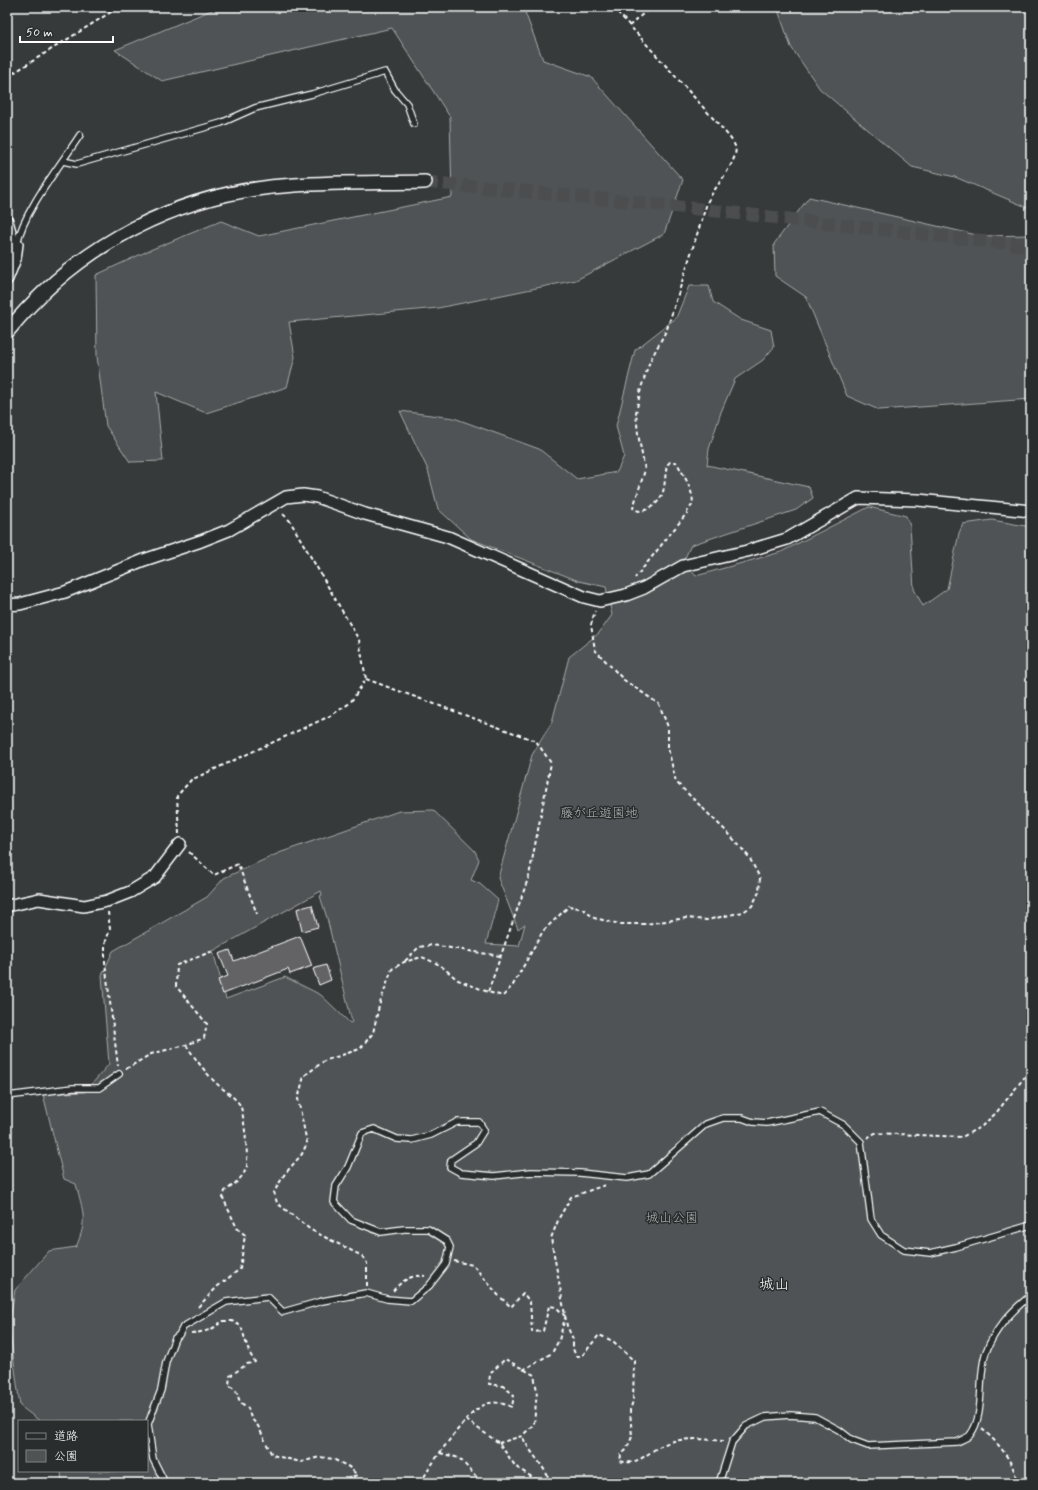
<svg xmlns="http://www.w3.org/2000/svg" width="1038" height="1490" font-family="Mynerve,'Klee One',sans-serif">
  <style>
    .green { fill: #505354; stroke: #a8a9aa; fill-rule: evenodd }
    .building { fill: #636465; stroke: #fff }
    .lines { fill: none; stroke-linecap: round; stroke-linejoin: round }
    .tertiary-tunnel { stroke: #4b4e4f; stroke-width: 13; stroke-dasharray: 13 6; stroke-linecap: butt }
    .service-casing { stroke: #fff; stroke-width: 8 }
    .minor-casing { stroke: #fff; stroke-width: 14 }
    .tertiary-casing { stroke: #fff; stroke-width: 16 }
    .path { stroke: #fff; stroke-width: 2; stroke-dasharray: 4 3; stroke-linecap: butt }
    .service { stroke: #2a2d2e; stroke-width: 5.5 }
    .minor { stroke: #2a2d2e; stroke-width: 11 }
    .tertiary { stroke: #2a2d2e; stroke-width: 13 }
    .labels { text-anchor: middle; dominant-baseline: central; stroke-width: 3; stroke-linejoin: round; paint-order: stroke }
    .park-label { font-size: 13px; fill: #b0b2b2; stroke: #2a2d2e }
    .quarter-label { font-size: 15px; fill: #fff; stroke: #2a2d2e }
  </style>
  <rect width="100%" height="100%" fill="#373a3b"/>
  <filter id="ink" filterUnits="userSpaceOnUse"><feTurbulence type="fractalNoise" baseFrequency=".025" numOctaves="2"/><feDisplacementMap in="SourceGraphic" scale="8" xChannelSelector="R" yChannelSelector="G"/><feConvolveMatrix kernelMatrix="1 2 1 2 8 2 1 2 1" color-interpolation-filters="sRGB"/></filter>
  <g filter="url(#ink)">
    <g class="green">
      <polygon points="219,7 523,7 543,60 591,77 683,180 664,234 576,280 438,308 289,322 295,357 287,387 206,413 156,392 163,461 130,462 106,426 97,356 96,275 150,250 221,221 259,236 452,197 450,117 392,28 162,81 115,50"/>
      <polygon points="780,7 1031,7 1031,209 955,177 912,167 820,89 791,47 778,10"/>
      <polygon points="809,197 981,236 1031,235 1031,399 879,410 847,396 806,297 775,276 774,244"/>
      <path d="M689,286H709L713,302L741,320L771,330L774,347L763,360L735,379L721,412L709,449L707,465L809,487L813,498L796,510L691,545L683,562L696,576L781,552L869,507L906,516L910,526L914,589L923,606L947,589L959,533L963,524L992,520L1031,527V1483H62L61,1471H147V1421H40L20,1406L9,1325L15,1290L49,1251L76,1247C88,1220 83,1212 76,1184L64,1179L43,1094L85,1092L109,1064L102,975L113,951L207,897L224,878L279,853L399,811L433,810L475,851L479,860L471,880L480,884L498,900L486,944L519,946L525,924L518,929L498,878L532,755L552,722L569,657L599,633L612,615L606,587L579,581L471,539L438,509L428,470L400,411L454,418L539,449L577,479L617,472L624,456L616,426L635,350L676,318ZM321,891L322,895L320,896L327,918L352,1022L350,1023L321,995L285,977L226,999L213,951Z"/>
    </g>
    <g class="building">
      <polygon points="312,905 318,927 302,931 297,909"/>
      <polygon points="300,936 312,966 290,974 288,969 223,994 218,980 228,976 219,954 230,950 234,961"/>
      <polygon points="326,965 331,980 319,985 313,969"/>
    </g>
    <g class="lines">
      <polyline class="tertiary-tunnel" points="425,182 644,203 1031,246"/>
      <g class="service-casing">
        <g id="service">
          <polyline points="63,161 77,164 221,123 255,108 312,94 385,72 395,90 407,104 414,124"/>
          <path d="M17,244C24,210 60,166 80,135"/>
          <polyline points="7,1096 73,1088 99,1088 119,1074"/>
          <polyline points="165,1483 153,1459 148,1424 161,1390 166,1362 175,1338 179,1335 183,1327 226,1302 268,1297 283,1312 322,1301 366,1293 387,1299 411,1301 429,1286 446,1264 450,1247 447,1241 428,1229 404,1229 381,1232 351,1220 334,1202 336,1186 348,1167 362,1133 374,1129 397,1139 412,1140 431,1135 457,1122 479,1122 484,1130 476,1143 451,1160 450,1167 461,1173 494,1176 531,1172 580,1173 627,1178 649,1174 706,1124 723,1118 742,1118 753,1122 767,1123 820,1112 844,1125 861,1142 871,1219 881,1235 904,1250 930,1253 956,1247 1031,1225"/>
          <path d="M719,1483L732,1442L746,1426L765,1417L790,1415L815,1417L839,1430L852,1440L868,1446L957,1442C961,1440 967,1438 970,1435C986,1415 977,1376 986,1352C995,1328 1012,1311 1031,1295"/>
        </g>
      </g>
      <g class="minor-casing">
        <g id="minor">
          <polyline points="7,221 12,239 17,244 15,259 7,279"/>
          <polyline points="7,605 20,604 65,592 144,560 201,541 229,530 286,497 303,495 317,497 365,514 448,537 584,597 600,601 626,595 644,588 683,566 747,551 787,539 858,498 918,500 1031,511"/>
          <polyline points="7,906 39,899 84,906 107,901 130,892 155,877 180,844"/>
        </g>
      </g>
      <g class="tertiary-casing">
        <path id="tertiary" d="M7,332C78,244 181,191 295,185C338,182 381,183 425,182"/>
      </g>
      <g class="path">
        <path d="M613,7L720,126C725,132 732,139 735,146C740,161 713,188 707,203L667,329L650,361L641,388L636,413L638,434L645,470L633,508C637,511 640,512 645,510C668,501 663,484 667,465L670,462H676C682,471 696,495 692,505C691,507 688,510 687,513L635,578"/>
        <polyline points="629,26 651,7"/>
        <polyline points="7,77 119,7"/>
        <polyline points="366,679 536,741 551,763 529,876 488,992"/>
        <polyline points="179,834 177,796 191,780 330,716 350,703 366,679 359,640 290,521 282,513"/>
        <polyline points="189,852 214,875 238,864 257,914"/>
        <polyline points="108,912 110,929 105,944 105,962 118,1066"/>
        <polyline points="405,961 419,947 432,945 500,956"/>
        <path d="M186,1045C195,1058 204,1071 215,1082C223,1090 233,1095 240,1105C244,1112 248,1157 247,1166C244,1177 234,1185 225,1191L223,1198L237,1228L245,1235L240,1269L218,1286L198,1307"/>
        <polyline points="126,1069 151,1054 186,1045 204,1038 207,1024 176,986 177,965 213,951"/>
        <polyline points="867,1138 875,1133 962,1137 982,1126 996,1113 1031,1069"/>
        <path d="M605,1185L571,1197L559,1218L551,1238L567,1326L573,1339V1349L576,1356H582L599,1335L613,1341L634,1361L633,1401L630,1410L632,1437L626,1450L621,1455L620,1461C639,1467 649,1450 665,1444C680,1437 707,1439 723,1441"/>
        <polyline points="454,1261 473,1265 499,1296 511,1307 523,1293 530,1302 532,1332 543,1331 549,1306 556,1307 565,1316"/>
        <polyline points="367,1286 367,1263 362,1256 311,1230 277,1203 274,1192 284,1175 302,1154 307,1143 298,1099 304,1076 324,1061 360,1049 373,1033 379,1006 392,969 404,962 422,957 440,965 458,980 488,992 503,996 513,985 543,931 569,906 583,909 594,918 620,924 646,924 686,918 707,920 743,912 752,906 759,892 760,878 749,857 729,834 676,782 668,748 668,727 659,704 624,680 595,650 591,625 595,611"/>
        <path d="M393,1291C401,1281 412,1274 425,1276"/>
        <path d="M191,1333C205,1332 212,1331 222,1321H232L241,1326L249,1352L255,1362L247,1364L230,1376L229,1385L236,1391L240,1402L248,1408L251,1418L258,1426L272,1455L301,1462L320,1457L333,1459L349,1467L357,1475L339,1483H324"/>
        <polyline points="523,1370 552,1353 559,1340 565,1318"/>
        <path d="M466,1420L499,1443L516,1467L535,1479L550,1481C543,1464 530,1453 522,1436"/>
        <path d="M982,1429C998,1442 1015,1463 1017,1483"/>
        <polyline points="440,1453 459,1458 482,1483"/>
        <path d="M421,1483C428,1467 467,1413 482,1406C493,1400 502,1403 512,1407L514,1395L503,1386L489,1384L490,1374L505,1359L534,1375L537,1391L534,1424L522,1436L499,1443"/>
      </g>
      <use href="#service" class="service"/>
      <use href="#minor" class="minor"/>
      <use href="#tertiary" class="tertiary"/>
    </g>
  </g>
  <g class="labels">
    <g class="park-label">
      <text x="599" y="813">藤が丘遊園地</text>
      <text x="672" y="1218">城山公園</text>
    </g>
    <g class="quarter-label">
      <text x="774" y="1285">城山</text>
    </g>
  </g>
  <rect width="1038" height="1490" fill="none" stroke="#2a2d2e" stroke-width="24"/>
  <rect x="12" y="12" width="1014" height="1466" fill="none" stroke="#fff" stroke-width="1.5" filter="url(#ink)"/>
  <rect x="18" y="1420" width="130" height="52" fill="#2a2d2e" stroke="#7f8182"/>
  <rect x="26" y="1433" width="20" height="6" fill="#2a2d2e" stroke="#7f8182"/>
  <text x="54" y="1440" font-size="12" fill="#ffffff">道路</text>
  <rect x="26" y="1450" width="20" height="12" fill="#505354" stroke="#7f8182"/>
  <text x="54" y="1460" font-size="12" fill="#ffffff">公園</text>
  <path d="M20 36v6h93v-6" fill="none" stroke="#ffffff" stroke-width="2"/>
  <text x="26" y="36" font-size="12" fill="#ffffff" stroke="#2a2d2e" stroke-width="3" paint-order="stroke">50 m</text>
</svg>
